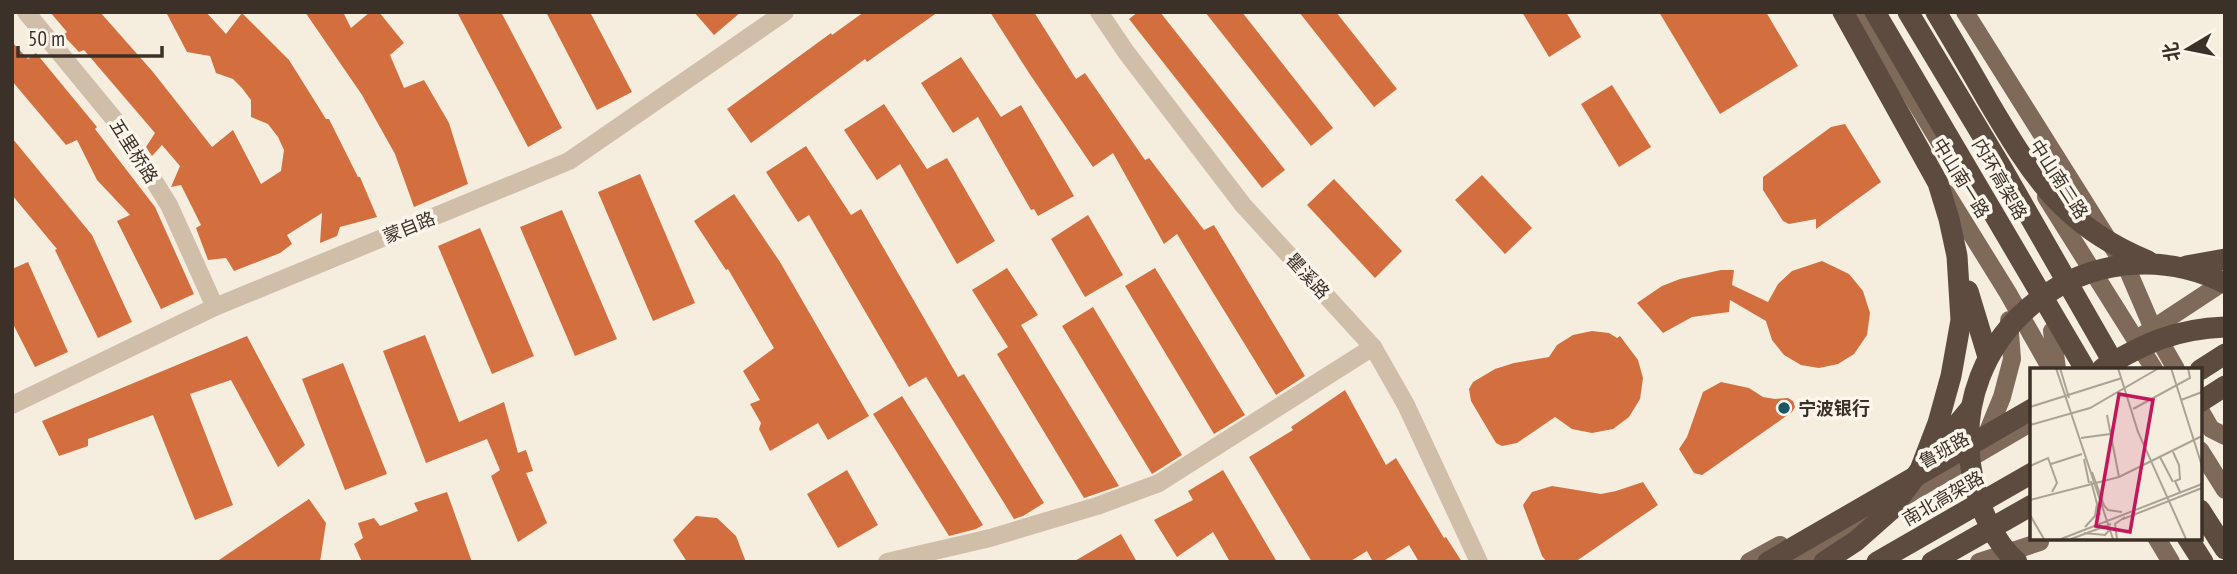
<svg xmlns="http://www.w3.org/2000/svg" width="2237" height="574" font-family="'PT Sans Narrow','Noto Sans SC',sans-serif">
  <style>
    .building { fill: #d36f3f }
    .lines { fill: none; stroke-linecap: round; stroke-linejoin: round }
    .minor { stroke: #d0bea8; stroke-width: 18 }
    .major { stroke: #7f6959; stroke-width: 18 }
    .highway { stroke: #5e4b3f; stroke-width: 21 }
    .poi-dot { fill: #195863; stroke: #fcf6ec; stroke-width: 2.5 }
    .labels { text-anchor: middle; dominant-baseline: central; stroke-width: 7; stroke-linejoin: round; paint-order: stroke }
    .street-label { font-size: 18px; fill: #3c3129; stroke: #fcf6ec }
    .poi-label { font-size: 18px; font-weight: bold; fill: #3c3129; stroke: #fcf6ec; text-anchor: start }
    .inset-road { fill: none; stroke: #aba296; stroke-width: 2 }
    .view { fill: #c2185b; fill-opacity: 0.15; stroke: #c2185b; stroke-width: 3.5 }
    .inset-edge { fill: none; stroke: #3c3129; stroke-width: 3.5 }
  </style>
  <rect width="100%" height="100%" fill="#f5edde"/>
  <g class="building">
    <polygon points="50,12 100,12 153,72 212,147 233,130 261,184 281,171 284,150 278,137 268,124 251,117 251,100 242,88 233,79 216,73 210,56 187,52 166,12 206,12 226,34 242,13 289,60 326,119 329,119 358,177 360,177 377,217 340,227 337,236 320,243 322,213 287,235 292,244 280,253 234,271 226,258 208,260 196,228 201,225 181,185 171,187 180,166 162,145 152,156 146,147 155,133 84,50 79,52 63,35 67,32"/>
    <polygon points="305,12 343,12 351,28 370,12 379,12 404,43 390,55 404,88 424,80 449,123 468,184 414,207 395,154 362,95"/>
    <polygon points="457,12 501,12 562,128 528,147"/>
    <polygon points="546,12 590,12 632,92 597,110"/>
    <polygon points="694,12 741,12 714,35"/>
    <polygon points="864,12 938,12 867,62 865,59 751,143 727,109 831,33 832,35"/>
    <polygon points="990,12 1034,12 1076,79 1085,73 1145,160 1149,158 1204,230 1214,225 1305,376 1276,395 1177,234 1164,244 1113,153 1093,167 1029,73"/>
    <polygon points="1138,12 1160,12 1285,170 1262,188 1129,19"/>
    <polygon points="1205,12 1242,12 1333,128 1311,146"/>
    <polygon points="1299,12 1336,12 1397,89 1374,107"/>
    <polygon points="1522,12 1566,12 1581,37 1549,57"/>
    <polygon points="1659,12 1766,12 1798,66 1720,114"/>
    <polygon points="12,42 28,59 36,53 97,127 95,129 155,207 194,294 161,309 117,221 130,215 97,180 77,140 66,145 12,81"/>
    <polygon points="961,57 1001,117 1021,105 1074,196 1038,216 1034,209 1031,210 978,117 953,133 921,83"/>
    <polygon points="1612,85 1651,147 1619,167 1581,104"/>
    <polygon points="884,104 927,169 947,158 995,241 957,264 900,164 877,180 844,130"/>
    <polygon points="1845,124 1881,182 1816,229 1816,219 1789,224 1783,221 1763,190 1763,177 1831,127"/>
    <polygon points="12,138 92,235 132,322 98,338 55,250 57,249 12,195"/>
    <polygon points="806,146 851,215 861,209 958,377 964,374 1044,503 1023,516 1014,519 926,377 909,387 809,215 798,222 766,172"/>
    <polygon points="640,174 695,303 653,321 598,192"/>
    <polygon points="1482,175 1532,228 1505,254 1455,200"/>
    <polygon points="1334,179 1402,251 1375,278 1307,205"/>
    <polygon points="734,194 780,262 869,416 828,440 818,423 770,451 759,429 761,423 750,404 760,400 743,371 774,348 728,269 726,270 694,221"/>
    <polygon points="562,210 617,339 575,356 520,227"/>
    <polygon points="1088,215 1123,275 1085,297 1051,239"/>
    <polygon points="480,228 534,356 492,374 438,246"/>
    <polygon points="1822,261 1849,274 1863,291 1870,313 1867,335 1854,354 1838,364 1819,368 1801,365 1784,355 1772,340 1766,321 1730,300 1729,312 1692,317 1663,333 1637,303 1662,286 1680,279 1721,270 1734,270 1732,285 1768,302 1778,284 1792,271"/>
    <polygon points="28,262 68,352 35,367 12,322 12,269"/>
    <polygon points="1007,268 1038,315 1021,325 1119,486 1084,498 997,354 1008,347 972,290"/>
    <polygon points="1155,268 1245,415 1214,434 1125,286"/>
    <polygon points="1093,307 1182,455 1152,474 1062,326"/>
    <polygon points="1592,331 1609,333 1617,338 1620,336 1638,360 1643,378 1640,399 1629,417 1613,429 1592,433 1572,429 1555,417 1517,443 1502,446 1496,443 1471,401 1469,389 1473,382 1495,369 1514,363 1549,357 1557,345 1573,335"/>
    <polygon points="425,335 459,422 504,402 518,453 526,450 533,471 526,473 547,523 518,542 491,476 500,470 487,439 426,463 383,351"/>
    <polygon points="247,336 305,445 278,467 231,380 190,394 233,505 195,520 153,415 88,439 88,446 59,456 42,421"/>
    <polygon points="343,363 387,474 345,490 302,379"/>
    <polygon points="1721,382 1749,388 1763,397 1775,399 1788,398 1793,401 1795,407 1792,412 1702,475 1694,473 1679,449 1687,437 1703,392"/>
    <polygon points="1345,390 1386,465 1396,458 1444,538 1446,537 1462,562 1419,562 1409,545 1382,562 1373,562 1367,551 1349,562 1312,562 1249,457 1293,430 1291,427"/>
    <polygon points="902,396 983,525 976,529 949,536 873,414"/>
    <polygon points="847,470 878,525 838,548 807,494"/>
    <polygon points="1223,470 1277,562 1230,562 1213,532 1177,557 1154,520 1193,500 1188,491"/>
    <polygon points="1643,482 1658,505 1575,562 1547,562 1542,556 1523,505 1532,492 1552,486 1601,494 1616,491"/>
    <polygon points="447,492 472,562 362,562 354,544 363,538 358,523 374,518 380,526 418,511 414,503"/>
    <polygon points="309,499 326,523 320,562 216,562"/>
    <polygon points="696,516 717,518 736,536 746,562 687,562 673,540"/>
    <polygon points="1121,534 1137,562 1073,562"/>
  </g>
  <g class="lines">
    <g class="minor">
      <polyline points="26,12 119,125 169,205 215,307"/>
      <polyline points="1099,12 1126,52 1243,205 1373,347 1406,405 1479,562"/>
      <polyline points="12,405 215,307 569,161 785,12"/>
      <polyline points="887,562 990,538 1097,506 1159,483 1373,347"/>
    </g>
    <g class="major">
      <polyline points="1861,12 1959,174"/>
      <polyline points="1965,12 2129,273 2153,329 2176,369"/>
      <polyline points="1946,193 2008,293 2051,369"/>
      <polyline points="2046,197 2154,369"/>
      <polyline points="2052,331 2057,369"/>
      <polyline points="2143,335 2225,281"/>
      <polyline points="2200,410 2211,429 2225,436"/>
      <polyline points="1984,441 2002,397 2012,359 2009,320"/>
      <polyline points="2200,450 2225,490"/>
      <polyline points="2156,537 2171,562"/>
      <polyline points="1749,562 1780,545"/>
      <polyline points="1793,562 2032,422"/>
      <polyline points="1979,562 2040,542"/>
    </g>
    <g class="highway">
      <polyline points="1875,12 2085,369"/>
      <polyline points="1908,12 2003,170 2117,369"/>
      <path d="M1936,12C1954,42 1971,71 1988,101C2033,177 2063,226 2148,261"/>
      <polyline points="2186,266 2225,259"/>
      <polyline points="1968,291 1988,357"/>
      <path d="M2103,368C2145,343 2175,329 2225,327"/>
      <polyline points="2200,370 2225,354"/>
      <polyline points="2200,402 2225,386"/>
      <polyline points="1931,456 1970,409"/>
      <polyline points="2200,510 2225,549"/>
      <polyline points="2187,537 2203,562"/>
      <polyline points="1768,562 2032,409"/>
      <polyline points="1824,562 1856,541 1890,511 1920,470 1938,423 1951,376 1961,320 1957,256 1949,219 1938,183 1843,12"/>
      <polyline points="1877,562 2032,473"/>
      <polyline points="1932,562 2032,505"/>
      <path d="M2017,562C1994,542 1979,507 1973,478C1941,332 2091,217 2225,283"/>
    </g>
  </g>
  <circle class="poi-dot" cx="1784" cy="408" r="7"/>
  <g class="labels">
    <g class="street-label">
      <text transform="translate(134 151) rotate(57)">五里桥路</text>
      <text transform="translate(1961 178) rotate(58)">中山南一路</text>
      <text transform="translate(2000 179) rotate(60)">内环高架路</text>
      <text transform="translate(2059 179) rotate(57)">中山南二路</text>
      <text transform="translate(409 227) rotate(-22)">蒙自路</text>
      <text transform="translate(1308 276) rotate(48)">瞿溪路</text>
      <text transform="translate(1944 450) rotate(-29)">鲁班路</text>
      <text transform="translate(1943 498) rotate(-30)">南北高架路</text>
    </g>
    <g class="poi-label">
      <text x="1798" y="408">宁波银行</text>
    </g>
  </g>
  <g transform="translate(2030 368)">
    <rect width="172" height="172" fill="#f5edde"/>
    <path class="inset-road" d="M26,0L83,171M30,0L39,30M88,0L108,64L156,171M141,0L172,98M151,32L172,24M0,39L92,10M103,41L160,10L158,0M77,47L89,109M0,57L60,40L129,0M51,70L80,66M143,84L149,97L150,111L145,113L150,124M130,89L143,114M54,91L59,115M21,96L52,86M0,98L18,90L27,115L22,124M62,104L74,137M61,113L70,147M0,132L89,109L172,68M72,135L78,142L92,144M0,147L14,171M93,151L172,120M55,159L65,148L67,136M54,165L75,167L81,160M31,171L172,116M41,171L81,156M87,171L85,156L95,149"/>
    <path class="view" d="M89,26L123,32L100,164L66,158Z"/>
    <rect width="172" height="172" class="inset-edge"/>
  </g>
  <rect width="2237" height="574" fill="none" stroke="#3c3129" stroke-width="28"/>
  <g transform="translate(2188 49) rotate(260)" stroke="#fcf6ec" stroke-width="5" paint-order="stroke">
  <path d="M0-5L12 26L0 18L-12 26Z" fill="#3c3129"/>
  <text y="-10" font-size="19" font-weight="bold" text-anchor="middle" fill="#3c3129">北</text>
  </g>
  <path d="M18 46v10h144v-10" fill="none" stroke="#3c3129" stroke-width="3.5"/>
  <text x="28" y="46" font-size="21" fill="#3c3129" stroke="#fcf6ec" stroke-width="5" paint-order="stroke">50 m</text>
</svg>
